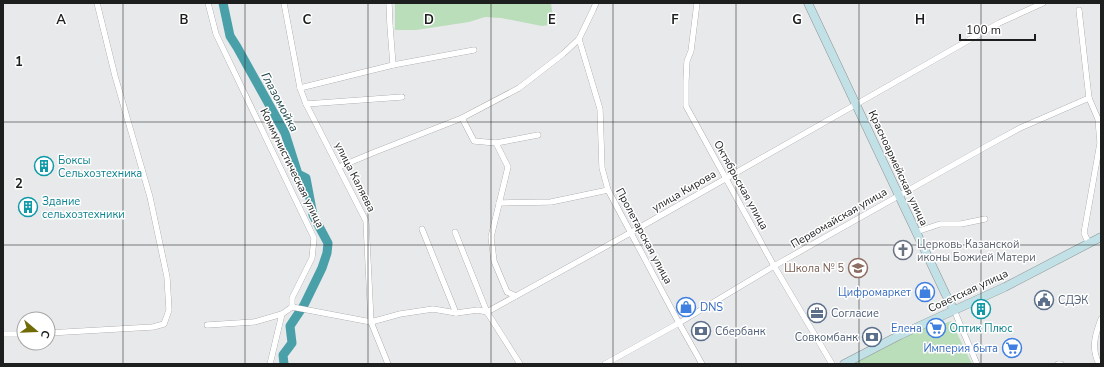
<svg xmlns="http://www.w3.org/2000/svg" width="1104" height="367" font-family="'Nunito Sans',sans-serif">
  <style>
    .green { fill: #baddba }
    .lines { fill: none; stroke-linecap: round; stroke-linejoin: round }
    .river { stroke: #4aa0a9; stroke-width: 9 }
    .minor-casing { stroke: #919294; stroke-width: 6 }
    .secondary-casing { stroke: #919294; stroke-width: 9 }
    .minor { stroke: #fff; stroke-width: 5.5 }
    .secondary { stroke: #c1e1e6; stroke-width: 8 }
    .grid { fill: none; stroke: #1d1e1e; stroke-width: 1; stroke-opacity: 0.55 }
    .labels { text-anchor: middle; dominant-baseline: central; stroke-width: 3; stroke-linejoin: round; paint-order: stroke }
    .culture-label { font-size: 11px; fill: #0d838f; stroke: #fff; text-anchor: start }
    .street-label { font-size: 11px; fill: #1d1e1e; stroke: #fff }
    .worship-label { font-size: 11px; fill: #5b616d; stroke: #fff; text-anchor: start }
    .education-label { font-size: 11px; fill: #785e54; stroke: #fff; text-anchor: end }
    .shop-label { font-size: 11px; fill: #366cbe; stroke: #fff; text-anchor: end }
    .service-label { font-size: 11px; fill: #4e5e75; stroke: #fff; text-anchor: start }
    .water-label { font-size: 12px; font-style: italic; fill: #133c40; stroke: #fff }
    .grid-label { font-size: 13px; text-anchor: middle; font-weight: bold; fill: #1d1e1e; stroke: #fff; stroke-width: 3; stroke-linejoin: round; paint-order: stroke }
  </style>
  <rect width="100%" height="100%" fill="#e8e9eb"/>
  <g class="green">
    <polygon points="395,3 551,3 554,24 542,26 501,18 485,17 469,22 416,30 395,30"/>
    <polygon points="951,321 972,364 853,364 926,326 933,328"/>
  </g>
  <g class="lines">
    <polyline class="river" points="223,3 230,36 237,47 285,133 298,174 306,178 313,215 328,243 327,253 322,268 304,305 290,326 292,343 283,355 284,364"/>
    <g class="minor-casing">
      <g id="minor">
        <polyline points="208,3 216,34 314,238 312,258 292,298 292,307 282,314 270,364"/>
        <polyline points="284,3 300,88 306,104 366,221 371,322 388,364"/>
        <polyline points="389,3 390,26 393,65"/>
        <polyline points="697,3 691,51 687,61 686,81 686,106 774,266 832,364"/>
        <polyline points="1079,10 1089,98 1098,119 1100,143 1084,233 1089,244"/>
        <polyline points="579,39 600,109 602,168 608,190 679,323 702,364"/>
        <polyline points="300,88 393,65 474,50"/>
        <polyline points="306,104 402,97"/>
        <polyline points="462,118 474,141 496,143 508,167 491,237 494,261 507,292 516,296"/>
        <polyline points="496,143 538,135"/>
        <polyline points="339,167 375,152 462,118 519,88 563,54 579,39 593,10 596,3"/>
        <polyline points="499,203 551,202 608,190"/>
        <polyline points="422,229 456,313"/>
        <polyline points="455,232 487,312 520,364"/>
        <polyline points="916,232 940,224 961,224 985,219"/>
        <polyline points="292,307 371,322 400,314 433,309 456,313 478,310 487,312 630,233 999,23 1043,3"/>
        <polyline points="954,310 977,364"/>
        <polyline points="207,325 254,322 282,314"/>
        <polyline points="48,333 153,327 164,324 169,310 167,277 150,197 115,76 97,3"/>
        <polyline points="3,334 24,334"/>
        <polyline points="605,364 679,323 774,266 987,146 1020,128 1089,98"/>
        <polyline points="1058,364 1061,364"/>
        <path d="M1099,364C1091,348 1095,335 1101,319"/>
      </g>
    </g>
    <g class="secondary-casing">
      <g id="secondary">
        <polyline points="808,3 945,293 954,310"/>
        <polyline points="844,364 900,335 1005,287 1101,237"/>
      </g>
    </g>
    <use href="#minor" class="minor"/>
    <use href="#secondary" class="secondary"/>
  </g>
  <path class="grid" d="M123,3V364M245,3V364M368,3V364M491,3V364M613,3V364M736,3V364M859,3V364M981,3V364M3,122H1101M3,245H1101"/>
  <defs>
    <g id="building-ring" transform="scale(1)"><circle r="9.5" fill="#fff" stroke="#0f9aa8" stroke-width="1.5"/><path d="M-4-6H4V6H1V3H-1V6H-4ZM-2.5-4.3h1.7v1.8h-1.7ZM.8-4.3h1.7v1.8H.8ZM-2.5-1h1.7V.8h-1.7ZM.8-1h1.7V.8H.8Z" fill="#0f9aa8"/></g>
    <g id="church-ring" transform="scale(1)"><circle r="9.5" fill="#fff" stroke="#6b7280" stroke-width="1.5"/><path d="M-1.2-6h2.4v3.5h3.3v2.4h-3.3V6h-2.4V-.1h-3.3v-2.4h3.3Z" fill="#6b7280"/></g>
    <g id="school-ring" transform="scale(1)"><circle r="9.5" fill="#fff" stroke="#8d6e63" stroke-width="1.5"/><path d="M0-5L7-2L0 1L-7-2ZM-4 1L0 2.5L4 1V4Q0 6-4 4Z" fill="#8d6e63"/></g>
    <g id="shop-ring" transform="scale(1)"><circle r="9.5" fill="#fff" stroke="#3f7fe0" stroke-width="1.5"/><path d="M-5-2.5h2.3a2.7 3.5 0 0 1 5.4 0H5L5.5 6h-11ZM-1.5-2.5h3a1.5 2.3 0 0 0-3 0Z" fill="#3f7fe0"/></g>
    <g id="civic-ring" transform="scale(1)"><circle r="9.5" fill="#fff" stroke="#5c6f8a" stroke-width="1.5"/><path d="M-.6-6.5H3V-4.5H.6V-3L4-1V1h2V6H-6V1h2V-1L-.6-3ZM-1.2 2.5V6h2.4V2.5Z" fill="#5c6f8a"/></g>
    <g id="office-ring" transform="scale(1)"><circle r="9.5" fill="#fff" stroke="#5c6f8a" stroke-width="1.5"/><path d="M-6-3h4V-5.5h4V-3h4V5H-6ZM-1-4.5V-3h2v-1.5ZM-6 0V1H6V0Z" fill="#5c6f8a"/></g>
    <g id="supermarket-ring" transform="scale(1)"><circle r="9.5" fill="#fff" stroke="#3f7fe0" stroke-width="1.5"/><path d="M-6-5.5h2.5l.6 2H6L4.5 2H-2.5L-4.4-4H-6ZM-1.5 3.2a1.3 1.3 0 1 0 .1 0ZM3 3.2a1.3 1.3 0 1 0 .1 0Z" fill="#3f7fe0"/></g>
    <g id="bank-ring" transform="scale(1)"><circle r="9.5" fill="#fff" stroke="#5c6f8a" stroke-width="1.5"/><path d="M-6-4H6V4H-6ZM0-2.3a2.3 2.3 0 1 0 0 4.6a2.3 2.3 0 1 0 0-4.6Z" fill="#5c6f8a"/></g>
  </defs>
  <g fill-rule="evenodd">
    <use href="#building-ring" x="44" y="166"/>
    <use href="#building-ring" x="28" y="207"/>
    <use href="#church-ring" x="903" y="250"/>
    <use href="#school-ring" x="858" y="268"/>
    <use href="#shop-ring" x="925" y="292"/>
    <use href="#civic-ring" x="1044" y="300"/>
    <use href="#shop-ring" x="686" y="307"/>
    <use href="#building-ring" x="981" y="309"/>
    <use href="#office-ring" x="817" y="313"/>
    <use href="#supermarket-ring" x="936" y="328"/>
    <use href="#bank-ring" x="701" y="331"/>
    <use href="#bank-ring" x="872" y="337"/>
    <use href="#supermarket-ring" x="1012" y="348"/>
  </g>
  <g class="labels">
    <g class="culture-label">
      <text x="58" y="160">Боксы<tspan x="58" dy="13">Сельхозтехника</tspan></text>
      <text x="42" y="201">Здание<tspan x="42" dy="13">сельхозтехники</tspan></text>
      <text x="981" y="328" text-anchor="middle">Оптик Плюс</text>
    </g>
    <g class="street-label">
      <text transform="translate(292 168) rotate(64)">Коммунистическая улица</text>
      <text transform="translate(898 168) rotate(65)">Красноармейская улица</text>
      <text transform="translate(355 177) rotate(63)">улица Каляева</text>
      <text transform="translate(741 185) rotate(61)">Октябрьская улица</text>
      <text transform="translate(684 191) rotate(-30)">улица Кирова</text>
      <text transform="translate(839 218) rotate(-30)">Первомайская улица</text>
      <text transform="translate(644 236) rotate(62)">Пролетарская улица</text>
      <text transform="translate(968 291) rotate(-25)">Советская улица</text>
    </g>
    <g class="worship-label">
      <text x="917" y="244">Церковь Казанской<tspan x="917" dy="13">иконы Божией Матери</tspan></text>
    </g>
    <g class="education-label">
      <text x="844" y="268">Школа № 5</text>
    </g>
    <g class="shop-label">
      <text x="911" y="292">Цифромаркет</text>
      <text x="700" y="307" text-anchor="start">DNS</text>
      <text x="922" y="328">Елена</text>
      <text x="998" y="348">Империя быта</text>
    </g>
    <g class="service-label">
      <text x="1058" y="300">СДЭК</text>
      <text x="831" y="313">Согласие</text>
      <text x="715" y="331">Сбербанк</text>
      <text x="858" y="337" text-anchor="end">Совкомбанк</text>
    </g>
    <g class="water-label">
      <text transform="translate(280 102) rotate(62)">Глазомойка</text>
    </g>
  </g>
  <g class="grid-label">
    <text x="61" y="24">A</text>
    <text x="184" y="24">B</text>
    <text x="307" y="24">C</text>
    <text x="429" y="24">D</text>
    <text x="552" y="24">E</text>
    <text x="675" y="24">F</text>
    <text x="797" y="24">G</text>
    <text x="920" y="24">H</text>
    <text x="19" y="66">1</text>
    <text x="19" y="188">2</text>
  </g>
  <rect width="1104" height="367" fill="none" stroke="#1d1e1e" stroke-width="8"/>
  <g transform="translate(36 331) rotate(109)"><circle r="19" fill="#ffffff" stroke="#a5a5a5"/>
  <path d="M0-3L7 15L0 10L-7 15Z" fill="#716b05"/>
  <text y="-6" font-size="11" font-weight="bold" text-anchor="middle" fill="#1d1e1e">С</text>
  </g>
  <path d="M960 34v6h75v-6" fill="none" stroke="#1d1e1e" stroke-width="2"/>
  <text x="966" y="34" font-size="12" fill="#1d1e1e" stroke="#ffffff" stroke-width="3" paint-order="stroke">100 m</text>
</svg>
